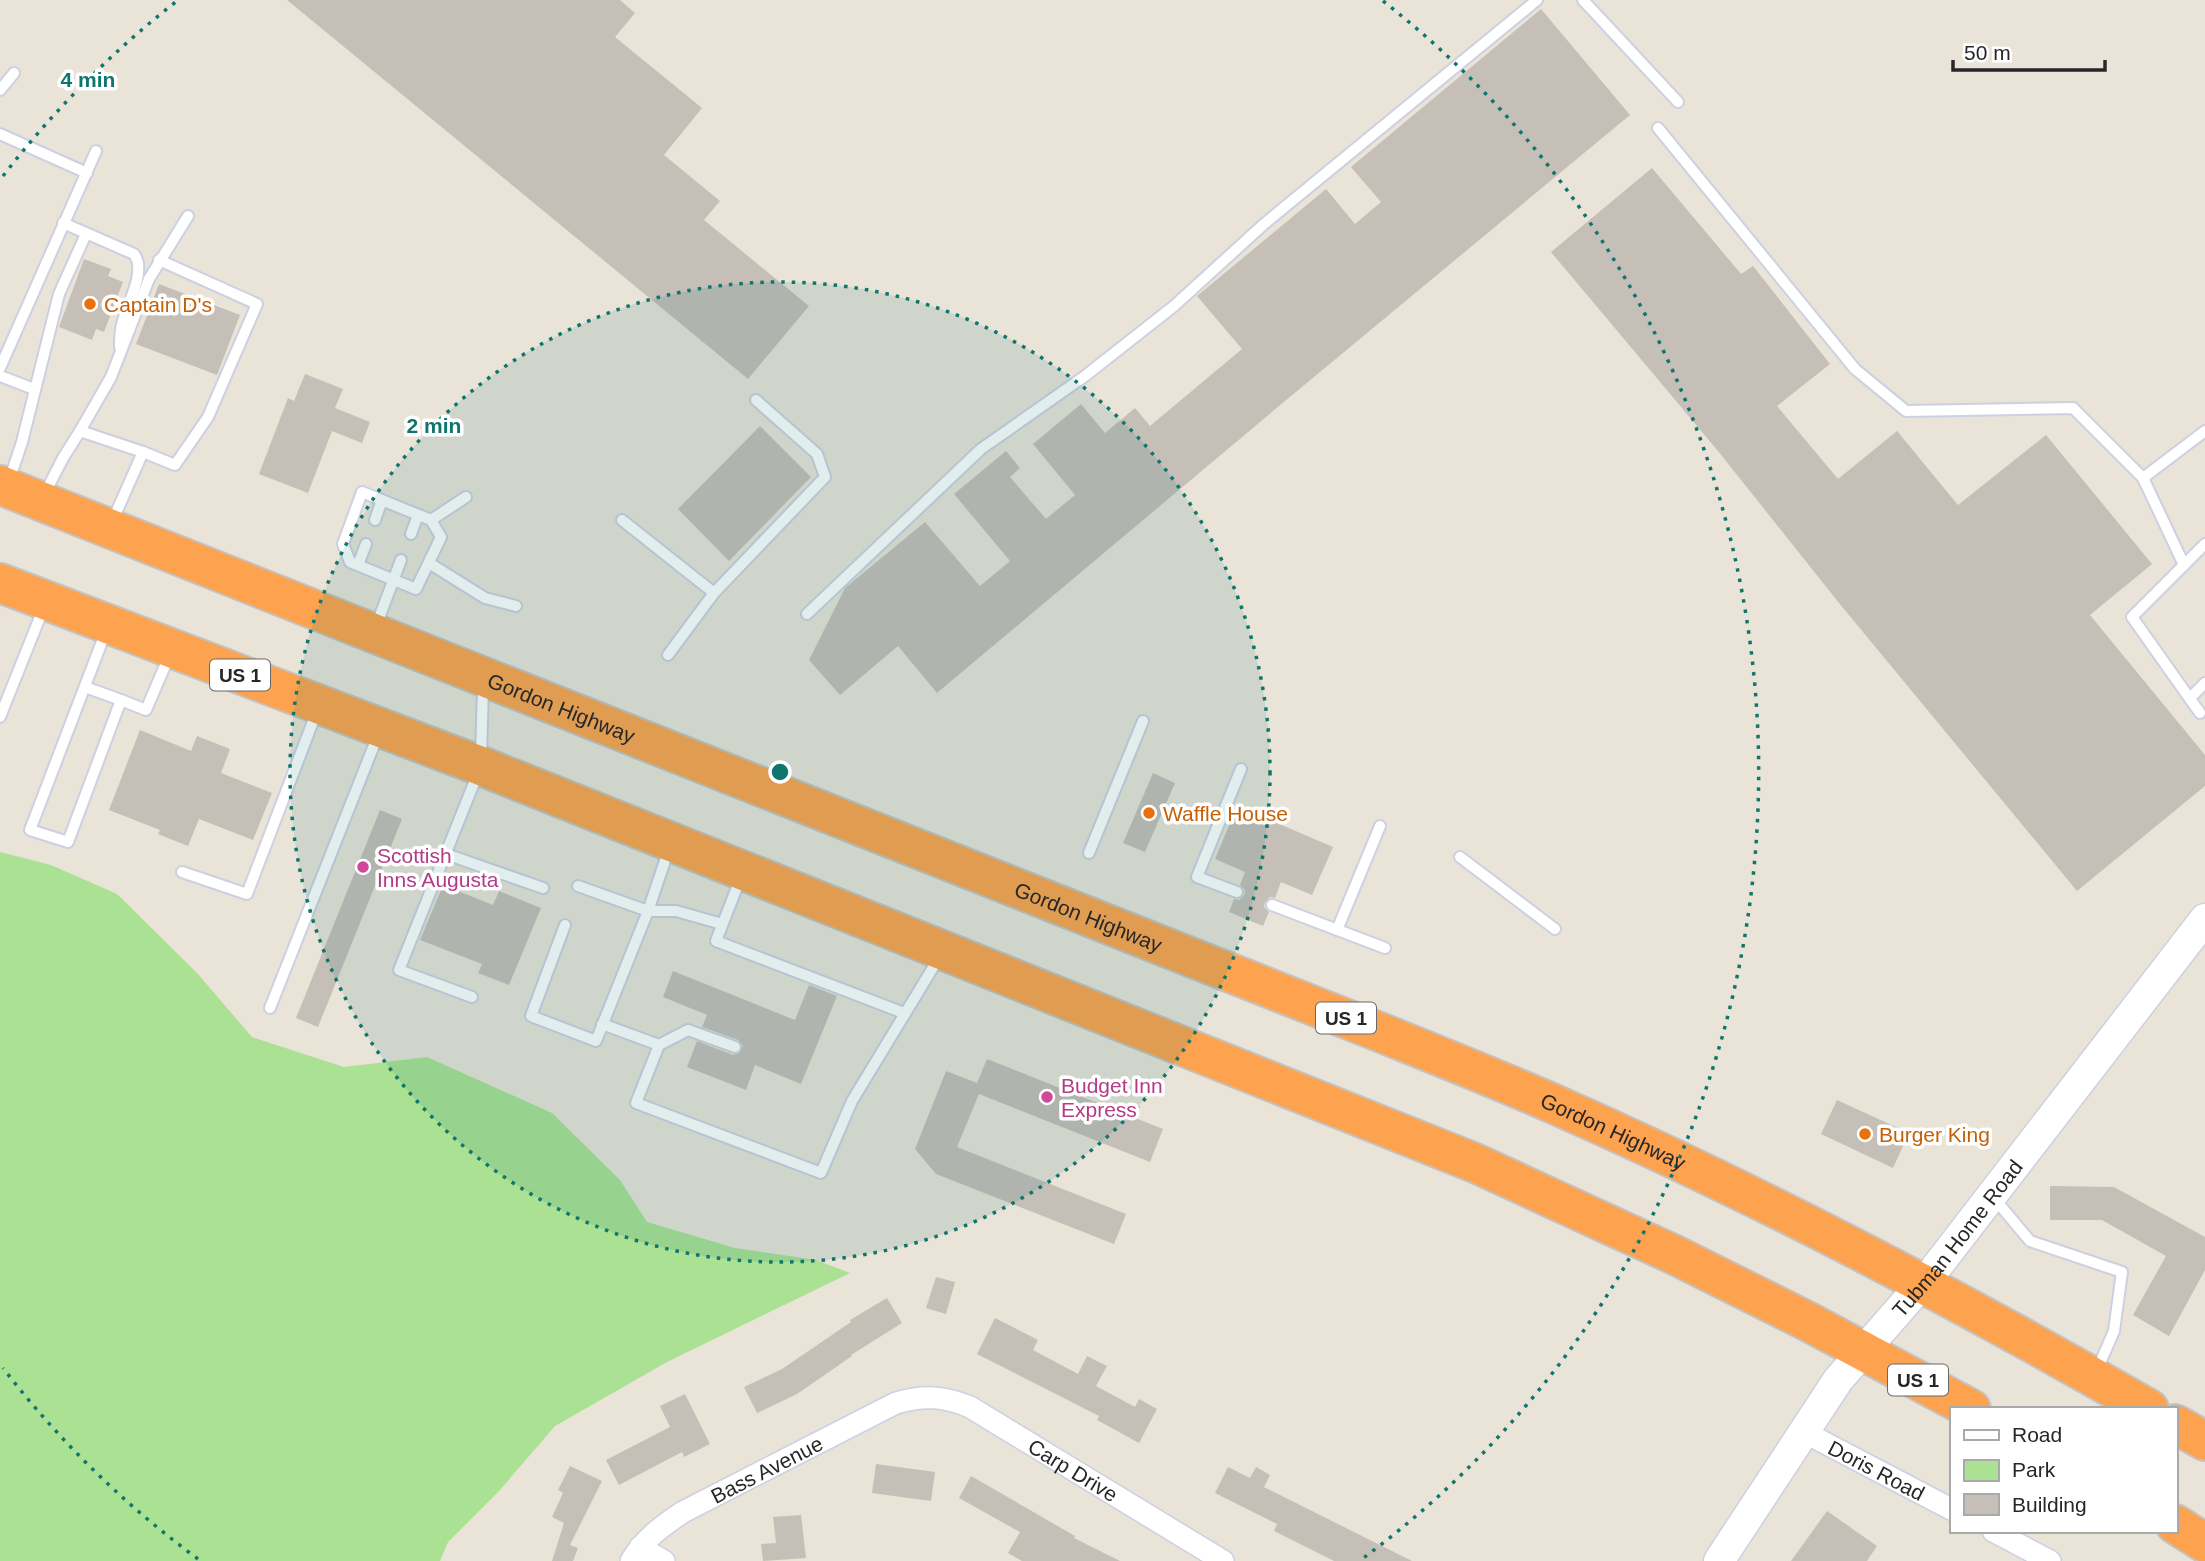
<svg xmlns="http://www.w3.org/2000/svg" width="2205" height="1561" font-family="Arial,sans-serif">
  <style>
    .green { fill: #aae193 }
    .building { fill: #c5bfb8 }
    .lines { fill: none; stroke-linecap: round; stroke-linejoin: round }
    .lane-casing { stroke: #cdd0e0; stroke-width: 14 }
    .street-casing { stroke: #cdd0e0; stroke-width: 24 }
    .secondary-casing { stroke: #cdd0e0; stroke-width: 33 }
    .highway-casing { stroke: #c3c3c3; stroke-width: 42 }
    .lane { stroke: #fff; stroke-width: 10 }
    .street { stroke: #fff; stroke-width: 21 }
    .secondary { stroke: #fff; stroke-width: 30 }
    .highway { stroke: #fda34f; stroke-width: 38 }
    .ring { fill: none; stroke: #0f766e; stroke-width: 3.5; stroke-dasharray: 3.5 7 }
    .food-dot { fill: #e8710a; stroke: #fff; stroke-width: 2.5 }
    .hotel-dot { fill: #d1479c; stroke: #fff; stroke-width: 2.5 }
    .labels { text-anchor: middle; dominant-baseline: central; stroke-width: 7; stroke-linejoin: round; paint-order: stroke }
    .shield { fill: #fff; stroke: #686868; stroke-width: 2 }
    .shield-label { font-size: 19px; font-weight: bold; fill: #272727 }
    .food-label { font-size: 21px; fill: #c56008; stroke: #fff; text-anchor: start }
    .street-label { font-size: 21px; fill: #272727; stroke: #fff }
    .hotel-label { font-size: 21px; fill: #b23c85; stroke: #fff; text-anchor: start }
    .centre { fill: #0f766e; stroke: #fff; stroke-width: 3.5 }
    .ring-label { font-size: 21px; text-anchor: middle; font-weight: bold; fill: #0f766e; stroke: #fff; stroke-width: 7; stroke-linejoin: round; paint-order: stroke }
  </style>
  <rect width="100%" height="100%" fill="#eae3d8"/>
  <polygon class="green" points="0,852 51,865 117,894 197,973 252,1037 344,1067 427,1057 552,1113 620,1180 647,1222 735,1248 816,1260 850,1273 667,1362 555,1426 499,1491 448,1542 440,1561 0,1561"/>
  <g class="building">
    <polygon points="287,0 620,0 635,13 615,37 702,108 664,155 720,201 704,220 809,306 748,379"/>
    <polygon points="1541,9 1630,115 1285,401 937,693 898,646 840,695 809,660 845,588 925,522 980,586 1010,561 954,494 1006,451 1020,468 1010,477 1046,519 1075,495 1033,444 1081,404 1105,433 1135,408 1150,426 1242,349 1197,296 1326,189 1355,224 1381,202 1351,167"/>
    <polygon points="1652,168 1741,274 1753,266 1830,364 1777,406 1838,479 1897,431 1958,505 2046,435 2152,564 2090,615 2205,755 2205,786 2077,891 1839,603 1718,451 1551,252"/>
    <polygon points="84,259 111,269 108,276 123,282 104,332 96,329 92,340 59,327"/>
    <polygon points="159,284 240,315 217,375 136,344"/>
    <polygon points="305,374 343,389 335,408 370,422 362,443 332,431 308,493 259,474 288,398 294,401"/>
    <polygon points="760,426 811,477 729,561 678,509"/>
    <polygon points="140,730 191,751 197,736 230,749 221,773 272,793 253,840 199,819 188,846 158,834 160,830 109,810"/>
    <polygon points="1153,773 1175,783 1145,852 1123,843"/>
    <polygon points="1237,806 1333,847 1312,895 1281,882 1275,898 1270,897 1265,902 1264,907 1269,912 1263,926 1229,912 1234,899 1239,900 1244,895 1245,890 1240,885 1245,872 1215,859"/>
    <polygon points="380,810 402,819 318,1027 296,1018"/>
    <polygon points="443,885 493,905 499,891 541,908 509,985 478,973 482,964 420,940"/>
    <polygon points="673,971 795,1020 809,985 837,996 801,1084 755,1065 746,1090 687,1067 697,1041 733,1055 739,1053 743,1046 738,1040 702,1027 707,1015 663,997"/>
    <polygon points="987,1059 1163,1129 1150,1162 979,1094 957,1147 1126,1214 1114,1244 936,1174 915,1149 946,1071 977,1083"/>
    <polygon points="1837,1100 1909,1133 1893,1168 1821,1134"/>
    <polygon points="2050,1186 2114,1187 2205,1237 2205,1270 2169,1336 2133,1315 2166,1256 2102,1220 2050,1220"/>
    <polygon points="936,1277 955,1282 946,1314 926,1308"/>
    <polygon points="887,1298 902,1323 851,1355 852,1356 797,1394 757,1413 744,1387 782,1369 851,1322 850,1320"/>
    <polygon points="995,1318 1038,1340 1033,1350 1078,1374 1087,1356 1107,1366 1096,1386 1135,1407 1139,1399 1157,1409 1139,1443 1097,1420 1099,1416 977,1354"/>
    <polygon points="685,1394 710,1444 684,1457 682,1452 619,1485 606,1460 670,1427 660,1406"/>
    <polygon points="876,1464 935,1472 931,1501 872,1493"/>
    <polygon points="570,1466 602,1481 570,1545 578,1548 573,1561 552,1561 564,1523 552,1517 563,1493 558,1490"/>
    <polygon points="1228,1467 1250,1478 1256,1467 1270,1475 1264,1487 1412,1561 1334,1561 1274,1531 1277,1524 1215,1493"/>
    <polygon points="971,1476 1075,1536 1074,1538 1120,1561 1022,1561 1008,1553 1020,1532 959,1498"/>
    <polygon points="1827,1511 1877,1546 1867,1561 1791,1561"/>
    <polygon points="801,1515 806,1558 763,1561 761,1544 776,1543 773,1517"/>
  </g>
  <g class="lines">
    <g class="lane-casing">
      <g id="lane">
        <polyline points="1583,0 1678,102"/>
        <polyline points="0,90 14,73"/>
        <polyline points="1658,128 1855,369 1906,411 2073,408 2143,478 2184,565"/>
        <polyline points="0,134 87,173"/>
        <path d="M63,223L134,254C147,271 127,304 122,324C120,331 120,339 120,347"/>
        <polyline points="0,368 96,151"/>
        <polyline points="0,376 34,389"/>
        <polyline points="143,452 80,431 111,377 149,279 188,216"/>
        <polyline points="2143,478 2205,431"/>
        <polyline points="9,481 22,442 59,294 86,234"/>
        <polyline points="44,495 63,458 80,431"/>
        <polyline points="375,520 382,500"/>
        <polyline points="431,520 362,492 343,544 350,562 416,589 441,537 431,520 466,497"/>
        <polyline points="622,520 714,593"/>
        <polyline points="112,522 143,452 175,465 208,417 257,304 159,260"/>
        <polyline points="411,534 418,515"/>
        <polyline points="429,563 485,598 516,606"/>
        <polyline points="358,565 366,544"/>
        <polyline points="807,614 981,449 1085,376 1174,306 1264,224 1537,0"/>
        <polyline points="376,626 401,560"/>
        <polyline points="106,631 30,830 68,842 121,700 146,710 170,654"/>
        <polyline points="668,655 714,593 825,477 817,454 756,400"/>
        <polyline points="85,687 121,700"/>
        <polyline points="2190,698 2205,683"/>
        <polyline points="2200,713 2132,617 2205,544"/>
        <polyline points="0,717 44,607"/>
        <polyline points="481,757 483,686"/>
        <polyline points="1089,853 1143,721"/>
        <polyline points="446,854 543,888"/>
        <polyline points="1460,857 1555,929"/>
        <polyline points="182,872 247,894 317,711"/>
        <polyline points="741,877 716,941 904,1013"/>
        <polyline points="578,886 648,911 669,849"/>
        <polyline points="1237,892 1197,877 1241,769"/>
        <polyline points="1272,905 1385,948"/>
        <polyline points="565,925 531,1016 596,1041 648,911 676,911 722,924"/>
        <polyline points="1337,930 1380,826"/>
        <polyline points="472,997 399,970 478,773"/>
        <polyline points="270,1008 378,735"/>
        <polyline points="602,1024 659,1045"/>
        <polyline points="735,1047 688,1030 659,1045 636,1103 821,1173 852,1101 940,956"/>
        <polyline points="1993,1197 2030,1241 2122,1272 2114,1331 2097,1370"/>
      </g>
    </g>
    <g class="street-casing">
      <g id="street">
        <path id="s1" d="M1804,1432L1951,1509"/>
        <polyline points="1993,1531 2050,1561"/>
        <polyline points="640,1547 664,1561"/>
        <path id="s2" d="M631,1561C644,1539 662,1526 683,1512L896,1403C923,1395 944,1396 970,1407L1223,1561"/>
      </g>
    </g>
    <g class="secondary-casing">
      <g id="secondary">
        <path id="s3" d="M1719,1561L1838,1380L1935,1269L2205,919"/>
      </g>
    </g>
    <g class="highway-casing">
      <g id="highway">
        <path id="s4" d="M0,485L1382,1033C1439,1056 1497,1079 1554,1104C1758,1194 1956,1298 2149,1409"/>
        <polyline points="0,583 481,766 1475,1163 1675,1255 1807,1321 1971,1409"/>
        <polyline points="2175,1424 2205,1441"/>
        <polyline points="2175,1524 2205,1543"/>
      </g>
    </g>
    <use href="#lane" class="lane"/>
    <use href="#street" class="street"/>
    <use href="#secondary" class="secondary"/>
    <use href="#highway" class="highway"/>
  </g>
  <circle cx="780" cy="772" r="490" fill="#0f766e" fill-opacity=".12"/>
  <g class="ring">
    <circle cx="780" cy="772" r="490"/>
    <path d="M198 1559A979 979 0 0 1 3 1368M3 176A979 979 0 0 1 177 1M1383 1A979 979 0 0 1 1362 1559"/>
  </g>
  <g class="food-dot">
    <circle cx="90" cy="304" r="7"/>
    <circle cx="1149" cy="813" r="7"/>
    <circle cx="1865" cy="1134" r="7"/>
  </g>
  <g class="hotel-dot">
    <circle cx="363" cy="867" r="7"/>
    <circle cx="1047" cy="1097" r="7"/>
  </g>
  <g class="labels">
    <g class="shield">
      <rect x="210" y="659.5" width="60" height="31" rx="5"/>
      <rect x="1316" y="1002.5" width="60" height="31" rx="5"/>
      <rect x="1888" y="1364.5" width="60" height="31" rx="5"/>
    </g>
    <g class="shield-label">
      <text x="240" y="675">US 1</text>
      <text x="1346" y="1018">US 1</text>
      <text x="1918" y="1380">US 1</text>
    </g>
    <g class="food-label">
      <text x="104" y="304">Captain D's</text>
      <text x="1163" y="813">Waffle House</text>
      <text x="1879" y="1134">Burger King</text>
    </g>
    <g class="street-label">
      <text stroke="none"><textPath href="#s4" startOffset="604">Gordon Highway</textPath></text>
      <text stroke="none"><textPath href="#s4" startOffset="1171">Gordon Highway</textPath></text>
      <text stroke="none"><textPath href="#s4" startOffset="1738">Gordon Highway</textPath></text>
      <text stroke="none"><textPath href="#s3" startOffset="402">Tubman Home Road</textPath></text>
      <text stroke="none"><textPath href="#s2" startOffset="166">Bass Avenue</textPath></text>
      <text stroke="none"><textPath href="#s2" startOffset="508">Carp Drive</textPath></text>
      <text stroke="none"><textPath href="#s1" startOffset="82">Doris Road</textPath></text>
    </g>
    <g class="hotel-label">
      <text x="377" y="855">Scottish<tspan x="377" dy="24">Inns Augusta</tspan></text>
      <text x="1061" y="1085">Budget Inn<tspan x="1061" dy="24">Express</tspan></text>
    </g>
  </g>
  <circle cx="780" cy="772" r="10" class="centre"/>
  <g class="ring-label">
    <text x="88" y="87">4 min</text>
    <text x="434" y="433">2 min</text>
  </g>
  <rect x="1950" y="1407" width="228" height="126" fill="#ffffff" stroke="#a9a9a9" stroke-width="2"/>
  <rect x="1964" y="1430" width="35" height="10" fill="#ffffff" stroke="#a9a9a9" stroke-width="2"/>
  <text x="2012" y="1442" font-size="21" fill="#272727">Road</text>
  <rect x="1964" y="1460" width="35" height="21" fill="#aae193" stroke="#a9a9a9" stroke-width="2"/>
  <text x="2012" y="1477" font-size="21" fill="#272727">Park</text>
  <rect x="1964" y="1494" width="35" height="21" fill="#c5bfb8" stroke="#a9a9a9" stroke-width="2"/>
  <text x="2012" y="1512" font-size="21" fill="#272727">Building</text>
  <path d="M1953 60v10h152v-10" fill="none" stroke="#272727" stroke-width="3.5"/>
  <text x="1964" y="60" font-size="21" fill="#272727" stroke="#ffffff" stroke-width="5" paint-order="stroke">50 m</text>
</svg>
